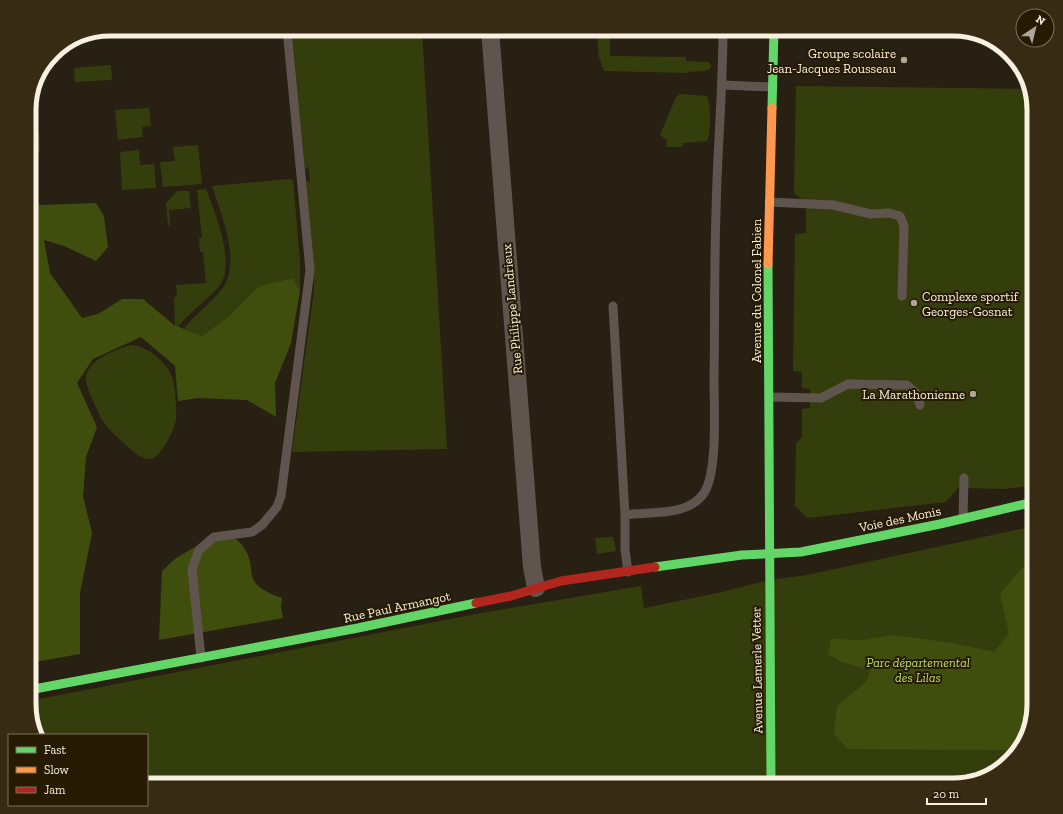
<svg xmlns="http://www.w3.org/2000/svg" width="1063" height="814" font-family="'Zilla Slab',serif">
  <style>
    .green { fill: #343e0d }
    .forest { fill: #404e0d }
    .lines { fill: none; stroke-linecap: round; stroke-linejoin: round }
    .lane { stroke: #60544e; stroke-width: 9 }
    .street { stroke: #60544e; stroke-width: 18 }
    .fast { stroke: #63d668; stroke-width: 9 }
    .slow { stroke: #ff974d; stroke-width: 9 }
    .jam { stroke: #b3261e; stroke-width: 9 }
    .poi-dot { fill: #afa799; stroke: #261a02; stroke-width: 1.5 }
    .labels { text-anchor: middle; dominant-baseline: central; stroke-width: 4; stroke-linejoin: round; paint-order: stroke }
    .poi-label { font-size: 13px; fill: #f8f0e1; stroke: #261a02; text-anchor: end }
    .street-label { font-size: 13px; fill: #f8f0e1; stroke: #261a02 }
    .park-label { font-size: 13px; font-style: italic; fill: #bedf68; stroke: #261a02 }
    .rim { fill: none; stroke: #f8f0e1; stroke-width: 5 }
  </style>
  <rect width="100%" height="100%" fill="#282013"/>
  <g class="green">
    <polygon points="292,29 422,29 447,449 292,452 314,290 313,260 306,181 310,182 307,156 308,168 305,169"/>
    <polygon points="596,29 610,29 610,56 686,57 686,61 709,62 711,66 710,69 702,72 702,71 691,72 688,71 688,73 604,71 599,57"/>
    <polygon points="111,65 112,80 75,82 74,68"/>
    <polygon points="796,86 1029,89 1034,110 1034,485 1004,489 958,488 946,502 808,518 795,506 796,443 802,437 802,409 810,408 810,389 802,388 802,372 793,371 795,234 806,233 806,199 800,198 794,193"/>
    <path d="M680,94L707,96C711,105 711,133 707,141L683,143L682,147H666L667,140L660,135L676,97Z"/>
    <polygon points="149,108 151,126 142,127 143,137 118,140 115,110"/>
    <polygon points="198,145 202,184 163,187 160,162 175,161 173,147"/>
    <polygon points="139,150 140,165 154,164 156,188 122,190 120,152"/>
    <path d="M289,179L293,180L300,261V291L293,278L259,286L228,317L202,336L184,329C195,314 210,304 222,289C242,262 221,214 212,186Z"/>
    <path d="M206,189C215,212 236,263 220,285C208,300 190,311 178,327L175,326L174,297H177L176,285L206,283L203,252H200L199,238H202L197,190Z"/>
    <polygon points="177,191 189,191 191,208 169,210 170,225 168,225 166,203"/>
    <path d="M131,345C148,346 169,364 173,380C175,389 177,411 176,420C174,430 161,458 150,459C141,459 134,452 127,446C117,436 105,428 99,414C95,404 87,391 86,380C85,360 116,350 131,345Z"/>
    <polygon points="1034,526 1034,704 1017,753 989,777 953,785 147,785 147,735 36,735 29,709 29,701 476,614 641,586 644,608 718,593 769,580 807,575"/>
    <polygon points="613,537 616,551 597,554 595,538"/>
  </g>
  <g class="forest">
    <path d="M29,128L39,133C39,139 40,147 39,152C32,176 22,183 40,205L96,203L104,216L108,247L96,261L64,246L44,240L50,273L82,318L98,314L122,299H143L174,325L202,336L228,317L259,286L293,278L300,291L291,343L275,383L276,417L247,400L198,398L178,401L175,366L141,337L93,359L77,383L97,427L86,457L83,496L92,533L80,593V654L29,663Z"/>
    <path d="M221,532C227,535 238,539 242,545C262,571 235,581 282,598L281,607L283,618L159,640L162,571L176,558Z"/>
    <polygon points="1034,554 1034,704 1018,750 848,749 834,734 837,706 867,681 870,670 842,662 828,654 831,639 862,640 893,635 952,643 994,652 1009,634 1000,594"/>
  </g>
  <g class="lines">
    <g class="lane">
      <polyline points="723,85 773,87"/>
      <polyline points="769,202 833,205 871,214 889,213 900,216 904,226 902,296"/>
      <polyline points="613,306 625,515 625,549 628,572"/>
      <polyline points="769,397 821,398 848,384 907,385 916,393 920,405"/>
      <path d="M625,515C651,511 688,517 704,493C718,472 714,406 714,380C715,324 714,269 716,213C717,152 723,91 723,29"/>
      <polyline points="963,518 964,478"/>
      <polyline points="201,658 192,569 199,550 214,537 252,532 262,525 277,507 281,496 310,270 287,29"/>
    </g>
    <polyline class="street" points="490,29 532,567 536,588"/>
    <g class="fast">
      <polyline points="772,108 774,29"/>
      <polyline points="768,264 771,785"/>
      <polyline points="655,567 742,555 801,552 940,524 1034,502"/>
      <polyline points="29,690 358,628 476,603"/>
    </g>
    <polyline class="slow" points="768,264 772,108"/>
    <polyline class="jam" points="476,603 511,596 561,581 655,567"/>
  </g>
  <g class="poi-dot">
    <circle cx="904" cy="60" r="4"/>
    <circle cx="914" cy="303" r="4"/>
    <circle cx="973" cy="394" r="4"/>
  </g>
  <g class="labels">
    <g class="poi-label">
      <text x="896" y="53">Groupe scolaire<tspan x="896" dy="15">Jean-Jacques Rousseau</tspan></text>
      <text x="922" y="296" text-anchor="start">Complexe sportif<tspan x="922" dy="15">Georges-Gosnat</tspan></text>
      <text x="965" y="394">La Marathonienne</text>
    </g>
    <g class="street-label">
      <text transform="translate(756 291) rotate(-90)">Avenue du Colonel Fabien</text>
      <text transform="translate(512 309) rotate(-95)">Rue Philippe Landrieux</text>
      <text transform="translate(900 519) rotate(-12)">Voie des Monis</text>
      <text transform="translate(397 607) rotate(-12)">Rue Paul Armangot</text>
      <text transform="translate(757 670) rotate(-91)">Avenue Lemerle Vetter</text>
    </g>
    <g class="park-label">
      <text x="918" y="662">Parc départemental<tspan x="918" dy="15">des Lilas</tspan></text>
    </g>
  </g>
  <path d="M0 0H1063V814H0ZM110 36H953A74 74 0 0 1 1027 110V704A74 74 0 0 1 953 778H110A74 74 0 0 1 36 704V110A74 74 0 0 1 110 36Z" fill="#372b14" fill-rule="evenodd"/>
  <path class="rim" d="M110 36H953A74 74 0 0 1 1027 110V704A74 74 0 0 1 953 778H110A74 74 0 0 1 36 704V110A74 74 0 0 1 110 36Z"/>
  <rect x="8" y="734" width="140" height="72" fill="#261a02" stroke="#7a705b"/>
  <rect x="16" y="747" width="20" height="6" fill="#63d668" stroke="#7a705b"/>
  <text x="44" y="754" font-size="12" fill="#f8f0e1">Fast</text>
  <rect x="16" y="767" width="20" height="6" fill="#ff974d" stroke="#7a705b"/>
  <text x="44" y="774" font-size="12" fill="#f8f0e1">Slow</text>
  <rect x="16" y="787" width="20" height="6" fill="#b3261e" stroke="#7a705b"/>
  <text x="44" y="794" font-size="12" fill="#f8f0e1">Jam</text>
  <g transform="translate(1035 28) rotate(35)"><circle r="19" fill="#261a02" stroke="#7a705b"/>
  <path d="M0-3L7 15L0 10L-7 15Z" fill="#afa799"/>
  <text y="-6" font-size="11" font-weight="bold" text-anchor="middle" fill="#f8f0e1">N</text>
  </g>
  <path d="M927 798v6h59v-6" fill="none" stroke="#f8f0e1" stroke-width="2"/>
  <text x="933" y="798" font-size="12" fill="#f8f0e1" stroke="#261a02" stroke-width="3" paint-order="stroke">20 m</text>
</svg>
